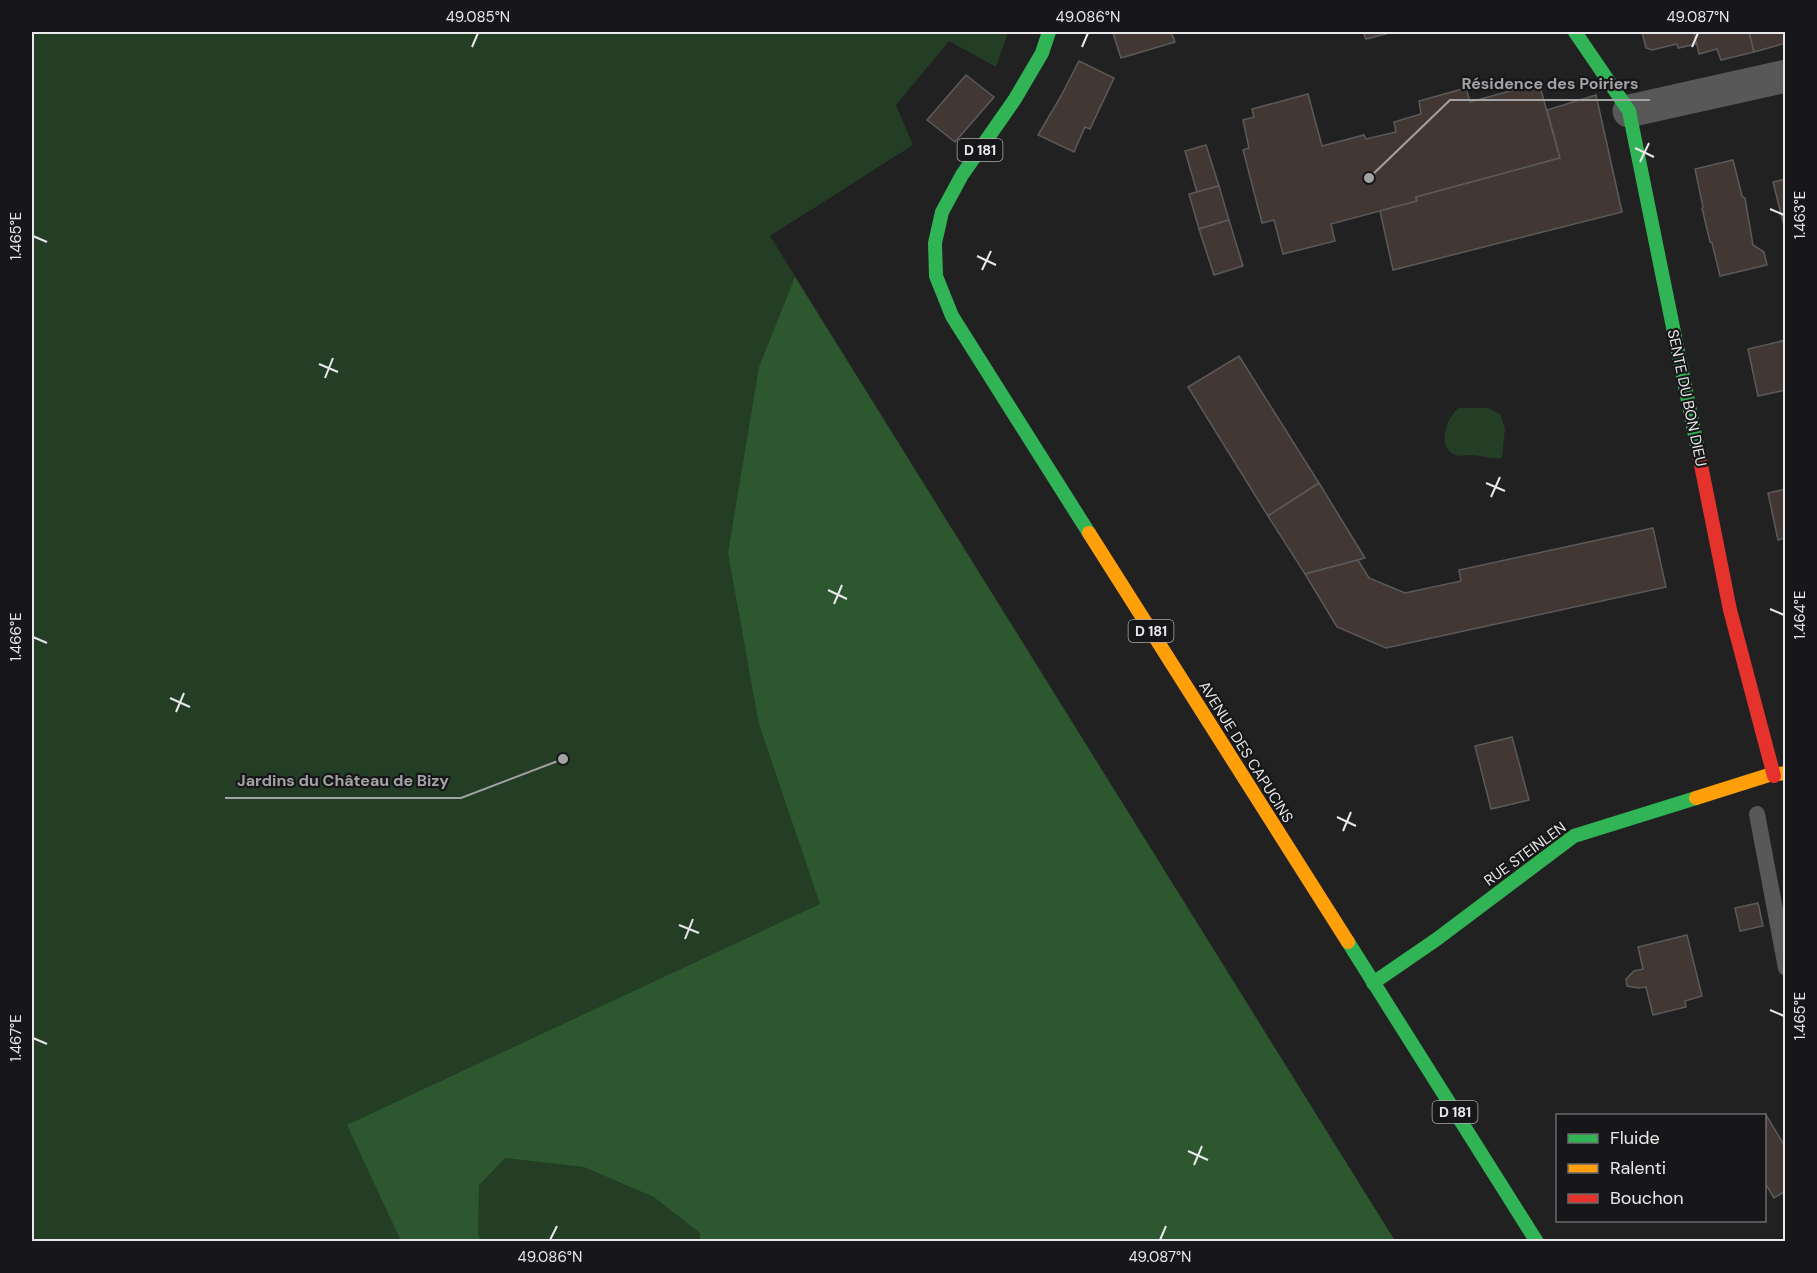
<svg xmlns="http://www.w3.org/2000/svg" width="1817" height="1273" font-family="'DM Sans',sans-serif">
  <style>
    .green { fill: #243e25 }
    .forest { fill: #2d572f }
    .building { fill: #433734; stroke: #5b5a5b; stroke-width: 1.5 }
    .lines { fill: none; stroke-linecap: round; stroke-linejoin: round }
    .lane { stroke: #585858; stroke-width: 16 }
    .street { stroke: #585858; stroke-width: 33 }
    .fast { stroke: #30b455; stroke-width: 14 }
    .slow { stroke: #ff9f0a; stroke-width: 14 }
    .jam { stroke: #e5322d; stroke-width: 14 }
    .ticks { fill: none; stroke: #e9e9eb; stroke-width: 2 }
    .labels { text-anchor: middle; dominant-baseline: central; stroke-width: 4.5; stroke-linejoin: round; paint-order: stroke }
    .shield { fill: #171719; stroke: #aaaaac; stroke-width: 1.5 }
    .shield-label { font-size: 14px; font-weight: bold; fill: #e9e9eb }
    .street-label { font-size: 15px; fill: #e9e9eb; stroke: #171719 }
    .leader { fill: none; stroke: #a3a3a5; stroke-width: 2 }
    .callout-dot { fill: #a3a3a5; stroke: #171719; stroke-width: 2 }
    .callout-label { font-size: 16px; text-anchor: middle; font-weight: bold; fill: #a3a3a5; stroke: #171719; stroke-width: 4.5; stroke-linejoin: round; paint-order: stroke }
    .neatline { fill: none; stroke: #e9e9eb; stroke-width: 2 }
    .ticks-label { font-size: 15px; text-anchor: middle; fill: #e9e9eb }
  </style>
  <rect width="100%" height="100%" fill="#212122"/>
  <g class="green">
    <polygon points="32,32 1008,32 996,67 949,41 896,105 913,145 770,236 1395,1241 32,1241"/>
    <path d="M1459,408H1488L1500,414L1505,428L1502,458C1492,460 1481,455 1470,455C1465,455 1460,457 1456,455C1436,449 1446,417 1459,408Z"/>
  </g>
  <polygon class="forest" points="795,277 1395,1241 700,1241 700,1233 654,1197 584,1167 505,1158 479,1185 478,1235 482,1241 401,1241 347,1125 820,904 759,724 728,553 759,367"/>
  <g class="building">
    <polygon points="1118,32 1171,32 1175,42 1121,58 1113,33"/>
    <polygon points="1363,32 1393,32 1366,39"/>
    <polygon points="1642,32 1694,32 1697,44 1678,48 1677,44 1652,50 1646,48"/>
    <polygon points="1694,32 1749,32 1754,52 1721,60 1717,49 1699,54"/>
    <polygon points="1749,32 1786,32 1786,43 1754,52"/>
    <polygon points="1079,61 1114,78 1090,129 1085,127 1074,152 1038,135 1061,96"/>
    <polygon points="966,75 994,97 955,142 927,120"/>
    <polygon points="1539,83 1560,158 1416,197 1417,201 1331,224 1335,241 1283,254 1274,220 1262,223 1243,150 1249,148 1243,120 1254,117 1252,109 1308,94 1322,146 1364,135 1366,139 1396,132 1394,122 1421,114 1419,101 1466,88 1470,102"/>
    <polygon points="1596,95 1622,212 1393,270 1380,211 1417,201 1416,197 1560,158 1547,110"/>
    <polygon points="1206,145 1219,186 1197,192 1185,151"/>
    <polygon points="1733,160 1742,196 1745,198 1753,245 1764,252 1767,265 1720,276 1712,243 1710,242 1702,208 1703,207 1695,169"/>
    <polygon points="1786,179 1786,225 1784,226 1773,182"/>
    <polygon points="1219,186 1229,220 1199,229 1189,194"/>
    <polygon points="1229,220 1243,266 1214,275 1199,229"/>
    <polygon points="1786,340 1786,390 1758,396 1748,349"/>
    <polygon points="1239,356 1319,483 1268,516 1188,387"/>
    <polygon points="1319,483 1365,558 1305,574 1268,516"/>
    <polygon points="1786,489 1786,538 1778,540 1768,493"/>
    <polygon points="1653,528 1666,587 1386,648 1337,627 1305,574 1358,560 1369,578 1405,593 1461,581 1459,570"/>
    <polygon points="1512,737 1529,800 1491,809 1475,746"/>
    <polygon points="1758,903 1763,926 1740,931 1735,908"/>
    <polygon points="1687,935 1702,996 1685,1001 1686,1007 1653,1015 1646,987 1638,988 1627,986 1626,979 1634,971 1643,969 1638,947"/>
    <polygon points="1766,1115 1786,1148 1786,1191 1774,1198 1764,1181"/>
  </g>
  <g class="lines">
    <polyline class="lane" points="1757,814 1786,968"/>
    <polyline class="street" points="1629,111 1786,76"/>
    <g class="fast">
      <polyline points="1049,32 1042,53 1015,99 962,175 942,212 935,243 936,276 952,316 1089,533"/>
      <polyline points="1575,32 1629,111 1699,455"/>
      <polyline points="1348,942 1537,1242"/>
      <polyline points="1373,983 1437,939 1574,836 1696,798"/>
    </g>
    <g class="slow">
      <polyline points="1089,533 1348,942"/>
      <polyline points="1696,798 1769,775 1786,773"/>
    </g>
    <polyline class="jam" points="1699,455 1730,610 1774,776"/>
  </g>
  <path class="ticks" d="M472,47L478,33M1082,47L1088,33M1692,47L1698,33M1635,148L1654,157M1640,162L1649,143M1770,209L1784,215M33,236L47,242M977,256L996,265M982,270L991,251M319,364L338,372M325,378L333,358M1486,483L1505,491M1491,497L1500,477M828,590L847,599M834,604L842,585M1770,609L1784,615M33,637L47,643M170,698L190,707M176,712L184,693M1337,817L1356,826M1343,831L1351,812M679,925L699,933M685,939L693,919M1770,1010L1784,1016M33,1038L47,1044M1188,1151L1208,1160M1194,1165L1202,1146M550,1240L557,1226M1160,1240L1166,1226"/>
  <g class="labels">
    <g class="shield">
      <rect x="957.5" y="139" width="45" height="22" rx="4.5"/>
      <rect x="1128.5" y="620" width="45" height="22" rx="4.5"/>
      <rect x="1432.5" y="1101" width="45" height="22" rx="4.5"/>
    </g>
    <g class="shield-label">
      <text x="980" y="150">D 181</text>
      <text x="1151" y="631">D 181</text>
      <text x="1455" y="1112">D 181</text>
    </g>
    <g class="street-label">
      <text transform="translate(1687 398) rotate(78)">SENTE DU BON DIEU</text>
      <text transform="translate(1246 752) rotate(58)">AVENUE DES CAPUCINS</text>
      <text transform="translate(1525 854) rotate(-36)">RUE STEINLEN</text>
    </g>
  </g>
  <path class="leader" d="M1369 178L1450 100H1650M563 759L461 798H225"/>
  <g class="callout-dot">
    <circle cx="1369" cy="178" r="6"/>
    <circle cx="563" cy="759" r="6"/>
  </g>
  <g class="callout-label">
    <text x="1550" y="89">Résidence des Poiriers</text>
    <text x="343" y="786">Jardins du Château de Bizy</text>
  </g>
  <rect width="1817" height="1273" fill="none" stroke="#171719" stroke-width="66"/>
  <rect x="1556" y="1114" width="210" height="108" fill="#171719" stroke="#6b6b6d" stroke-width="1.5"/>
  <rect x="1568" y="1134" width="30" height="9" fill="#30b455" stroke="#6b6b6d" stroke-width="1.5"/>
  <text x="1610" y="1144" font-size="18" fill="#e9e9eb">Fluide</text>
  <rect x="1568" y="1164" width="30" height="9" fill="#ff9f0a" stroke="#6b6b6d" stroke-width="1.5"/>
  <text x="1610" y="1174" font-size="18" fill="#e9e9eb">Ralenti</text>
  <rect x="1568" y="1194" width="30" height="9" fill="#e5322d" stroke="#6b6b6d" stroke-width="1.5"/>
  <text x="1610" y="1204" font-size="18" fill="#e9e9eb">Bouchon</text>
  <rect x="33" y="33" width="1751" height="1207" class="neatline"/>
  <g class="ticks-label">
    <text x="478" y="22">49.085°N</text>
    <text x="1088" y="22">49.086°N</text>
    <text x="1698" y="22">49.087°N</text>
    <text transform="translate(1800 215) rotate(-90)" y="5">1.463°E</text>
    <text transform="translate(16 236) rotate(-90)" y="5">1.465°E</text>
    <text transform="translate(1800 615) rotate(-90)" y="5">1.464°E</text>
    <text transform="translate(16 637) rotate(-90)" y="5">1.466°E</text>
    <text transform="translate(1800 1016) rotate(-90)" y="5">1.465°E</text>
    <text transform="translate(16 1038) rotate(-90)" y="5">1.467°E</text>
    <text x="550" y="1262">49.086°N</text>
    <text x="1160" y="1262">49.087°N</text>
  </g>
</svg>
